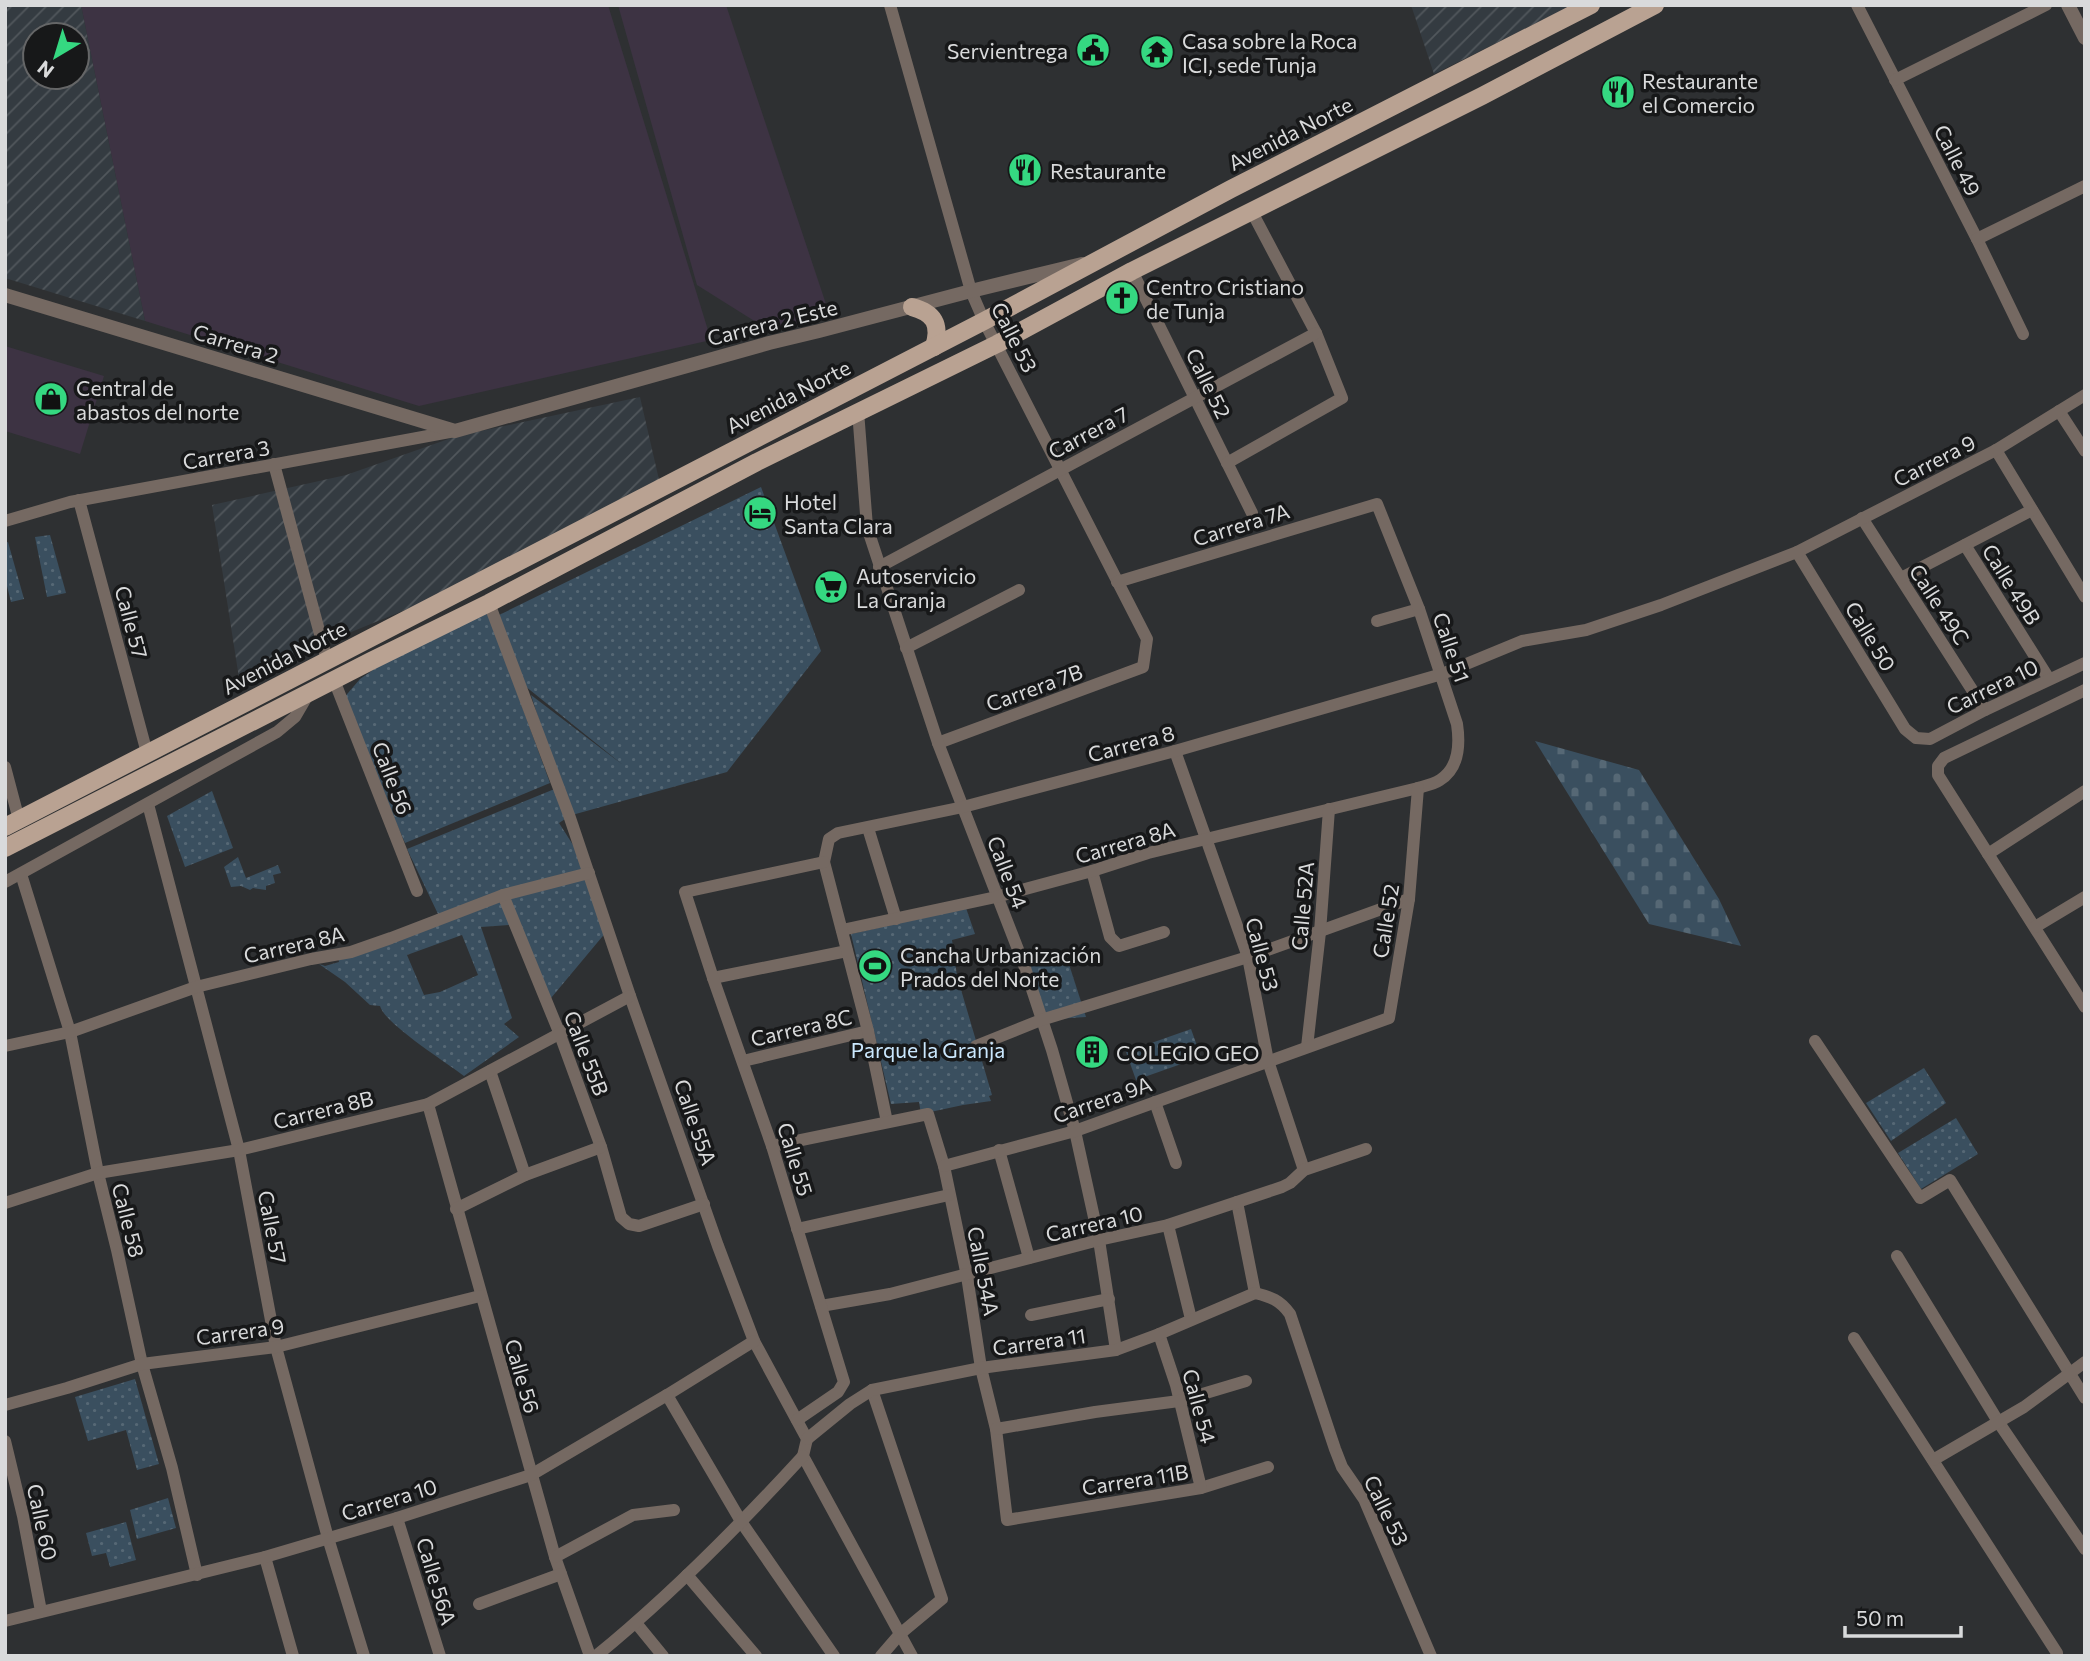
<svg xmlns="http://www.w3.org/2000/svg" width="2090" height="1661" font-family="Commissioner,sans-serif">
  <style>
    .commercial { fill: #3d3343 }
    .industrial { fill: url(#industrial-furrows); fill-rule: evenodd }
    .grass { fill: url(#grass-dots); fill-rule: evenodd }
    .cemetery { fill: url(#cemetery-stones) }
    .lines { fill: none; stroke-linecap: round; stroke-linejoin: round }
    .minor { stroke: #756962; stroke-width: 12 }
    .tertiary { stroke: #756962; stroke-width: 14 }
    .primary { stroke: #b9a292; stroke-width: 18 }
    .labels { text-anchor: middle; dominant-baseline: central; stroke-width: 7; stroke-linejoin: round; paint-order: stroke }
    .poi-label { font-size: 21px; fill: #d9dadb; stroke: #171819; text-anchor: start }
    .street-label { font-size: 21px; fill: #d9dadb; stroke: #171819 }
    .park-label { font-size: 21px; fill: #cbe8fe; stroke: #171819 }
  </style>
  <defs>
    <pattern id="industrial-furrows" width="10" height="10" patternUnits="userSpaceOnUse" patternTransform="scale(1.75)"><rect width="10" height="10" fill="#343b41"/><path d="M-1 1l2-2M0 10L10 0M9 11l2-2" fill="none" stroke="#51575c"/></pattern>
    <pattern id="grass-dots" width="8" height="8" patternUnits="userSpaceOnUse" patternTransform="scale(1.75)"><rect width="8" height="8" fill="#3a4f5f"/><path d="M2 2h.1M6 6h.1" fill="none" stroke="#566875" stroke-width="1.8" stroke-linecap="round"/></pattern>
    <pattern id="cemetery-stones" width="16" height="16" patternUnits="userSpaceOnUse" patternTransform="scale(1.75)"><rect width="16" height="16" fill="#3a4f5f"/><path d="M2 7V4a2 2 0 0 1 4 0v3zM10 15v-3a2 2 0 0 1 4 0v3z" fill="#566875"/></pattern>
  </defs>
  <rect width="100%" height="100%" fill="#2e3032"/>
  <g class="commercial">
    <polygon points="81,5 608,5 711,340 419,406 145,321"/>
    <polygon points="618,5 726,5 829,313 772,332 697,285"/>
    <polygon points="5,346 104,376 80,454 5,431"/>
  </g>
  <g class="industrial">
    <path d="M5,5H81L145,321L5,278ZM35,35H77V77H35Z"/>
    <polygon points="1411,5 1573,5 1434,74"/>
    <polygon points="640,397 660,484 432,599 239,678 212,505 346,475 457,436"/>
  </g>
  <g class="grass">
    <polygon points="761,487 821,651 727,772 572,815 560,786 531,695 623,765 525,686 499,615"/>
    <polygon points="50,535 66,593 47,597 35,537"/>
    <polygon points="8,542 24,599 11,602 5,578 5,543"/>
    <polygon points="488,613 550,783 405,843 342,700 360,679 383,663"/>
    <path d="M557,788L568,817L559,823L584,862L607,931L546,1004L509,925L481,927L512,1018L504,1024L519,1037L464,1076C447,1063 384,1023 380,1006L370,1005L345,982L319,964L325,966L339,962L338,957L438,914L407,849ZM462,935L478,975L440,992L424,995L407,955Z"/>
    <polygon points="212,791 233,848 185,867 167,816"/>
    <polygon points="238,857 246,878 278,865 281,873 273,875 275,883 266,886 266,890 253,888 250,890 241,886 231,887 224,867"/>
    <polygon points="966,908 975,934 952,940 957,976 992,1095 989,1096 991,1101 963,1105 921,1114 919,1102 891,1104 851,934"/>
    <polygon points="1066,955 1086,1017 1041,1020 1024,965"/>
    <polygon points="1191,1029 1201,1057 1136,1080 1126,1052"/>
    <polygon points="1924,1068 1946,1103 1891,1141 1866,1103"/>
    <polygon points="1956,1118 1978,1154 1921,1189 1898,1153"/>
    <polygon points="135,1379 159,1464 137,1470 126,1430 88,1441 75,1397"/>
    <polygon points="168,1498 176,1528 137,1539 130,1510"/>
    <polygon points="126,1522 136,1560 110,1567 106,1553 92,1556 86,1533"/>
  </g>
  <polygon class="cemetery" points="1535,741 1639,770 1719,899 1741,946 1649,924"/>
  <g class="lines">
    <g class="minor">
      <polyline points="890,5 971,291 984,321 1147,639 1143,667 938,743"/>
      <polyline points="1857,5 1977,239 2023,334"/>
      <polyline points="1895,80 2046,5"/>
      <polyline points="1977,239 2085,186"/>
      <polyline points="1132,271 1252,513"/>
      <polyline points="858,411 867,527 938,743 1024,965 1052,1050 1075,1131 1099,1240 1116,1350"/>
      <polyline points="2059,411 2085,451"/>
      <polyline points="1996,450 2085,597"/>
      <polyline points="1227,463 1342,398 1316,333 1252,212"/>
      <polyline points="274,464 327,660"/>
      <polyline points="79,500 147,753"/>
      <polyline points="1862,518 1985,710"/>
      <polyline points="5,521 70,502 455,431"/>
      <polyline points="1965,545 2049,679"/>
      <polyline points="1797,552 1905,729 1916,738 1930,739 1985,710 2085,663"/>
      <polyline points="879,567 1316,333"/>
      <polyline points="1901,578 2032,510"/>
      <polyline points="489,603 569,815 630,996 718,1246 754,1341 807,1439 803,1456 912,1656"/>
      <polyline points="1377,621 1419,609"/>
      <polyline points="906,648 1019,590"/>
      <polyline points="334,680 417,891"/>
      <polyline points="2085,690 1944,758 1938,766 1938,775 2085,1007"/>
      <polyline points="1175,751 1248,957 1268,1061 1304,1170"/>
      <polyline points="5,767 19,820"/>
      <polyline points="148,804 239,1150 276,1347 328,1538 364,1656"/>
      <polyline points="868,828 896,919"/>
      <polyline points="1988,854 2085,791"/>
      <polyline points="1092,871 1110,937 1119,946 1164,932"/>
      <polyline points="21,874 70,1032 98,1173 117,1250 142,1364 172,1468 197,1575"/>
      <polyline points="5,882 277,732 295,717 309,693"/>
      <polyline points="503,895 559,1032 601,1147 621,1217 629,1224 639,1226 704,1204"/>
      <polyline points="2035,927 2085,897"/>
      <path d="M842,930L996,897L1092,871L1148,853L1418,788C1425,786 1434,784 1440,780C1459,768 1460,744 1457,724L1419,609L1377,504L1117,582"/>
      <polyline points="713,978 847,951"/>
      <polyline points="1815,1041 1920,1198 1950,1180 2085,1398"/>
      <polyline points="5,1046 70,1032 196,987 311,959 351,952 391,938 503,895 589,873"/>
      <polyline points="976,1046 1041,1020 1248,957 1409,899"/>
      <polyline points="1307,1047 1320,932 1329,809"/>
      <polyline points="743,1061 868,1031"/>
      <polyline points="490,1071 525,1175"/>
      <polyline points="1155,1102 1176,1163"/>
      <polyline points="428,1104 555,1557 590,1656"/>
      <polyline points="887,1122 868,1031 824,862 829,839 838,833 963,807 1175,751 1442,674 1522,641 1586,630 1661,605 1797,552 1996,450 2085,395"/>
      <polyline points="772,1146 928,1114 944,1166 967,1276 981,1368 996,1429 1007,1520 1201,1488 1268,1467"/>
      <polyline points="999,1150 1029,1258"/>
      <polyline points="944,1166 1075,1131 1389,1018 1409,899 1418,788"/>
      <polyline points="1237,1202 1255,1293"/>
      <polyline points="5,1203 98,1173 239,1150 428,1104 630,996"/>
      <polyline points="456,1209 525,1175 601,1147"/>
      <polyline points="1168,1225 1191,1319"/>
      <polyline points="797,1229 949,1195"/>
      <polyline points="1897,1256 1999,1423 2085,1549"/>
      <polyline points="821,1306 890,1294 1099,1240 1168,1225 1282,1187 1290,1183 1304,1170 1366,1149"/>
      <polyline points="1031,1315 1109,1299"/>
      <polyline points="1159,1334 1176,1385 1201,1488"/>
      <polyline points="1854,1338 2057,1653"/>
      <polyline points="872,1390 942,1599 900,1634 881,1656"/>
      <polyline points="667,1395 742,1523 834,1656"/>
      <polyline points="5,1405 67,1388 142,1364 276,1347 480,1296"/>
      <polyline points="797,1420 838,1392 844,1382 772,1146 713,978 685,892 824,862"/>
      <polyline points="996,1429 1095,1412 1179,1401 1246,1381"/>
      <path d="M807,1439L850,1404L872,1390L981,1368L1116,1350L1159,1334L1255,1293C1271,1297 1280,1300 1290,1314L1335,1449L1342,1467L1364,1499L1431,1656"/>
      <polyline points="5,1441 23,1516 41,1611"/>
      <polyline points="1933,1460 2024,1407 2085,1362"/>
      <polyline points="397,1518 440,1656"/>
      <polyline points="265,1557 293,1656"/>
      <polyline points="555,1557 633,1515 674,1510"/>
      <polyline points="687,1575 756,1656"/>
      <polyline points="479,1604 561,1574"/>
      <polyline points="5,1621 265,1557 397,1518 531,1475 667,1395 754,1341"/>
      <polyline points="636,1623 663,1656"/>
      <path d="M596,1656C671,1595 738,1527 803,1456"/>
    </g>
    <g class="tertiary">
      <polyline points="2068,5 2085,38"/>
      <polyline points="5,295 455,431 769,343 819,331 971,291 1082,264"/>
    </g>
    <g class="primary">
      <path d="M912,307C934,313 941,324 934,347"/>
      <polyline points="5,827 984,321 1231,189 1591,5"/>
      <polyline points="5,848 371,661 489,603 757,462 997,344 1132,271 1482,96 1655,5"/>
    </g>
  </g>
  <defs>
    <g id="civic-disc" transform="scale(1.75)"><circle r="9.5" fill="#35d881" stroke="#171819"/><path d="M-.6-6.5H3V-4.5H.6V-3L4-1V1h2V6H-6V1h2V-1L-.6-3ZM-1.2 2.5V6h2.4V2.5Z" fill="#111"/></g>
    <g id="temple-disc" transform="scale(1.75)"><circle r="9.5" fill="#35d881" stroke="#171819"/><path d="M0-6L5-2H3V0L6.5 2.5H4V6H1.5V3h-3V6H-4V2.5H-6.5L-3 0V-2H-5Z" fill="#111"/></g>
    <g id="restaurant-disc" transform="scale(1.75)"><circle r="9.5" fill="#35d881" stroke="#171819"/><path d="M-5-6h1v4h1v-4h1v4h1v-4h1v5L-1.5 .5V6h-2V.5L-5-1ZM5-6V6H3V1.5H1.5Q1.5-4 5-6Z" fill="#111"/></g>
    <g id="church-disc" transform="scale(1.75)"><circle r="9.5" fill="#35d881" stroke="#171819"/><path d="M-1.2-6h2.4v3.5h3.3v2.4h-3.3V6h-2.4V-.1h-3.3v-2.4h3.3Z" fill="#111"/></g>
    <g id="shop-disc" transform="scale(1.75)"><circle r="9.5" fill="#35d881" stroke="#171819"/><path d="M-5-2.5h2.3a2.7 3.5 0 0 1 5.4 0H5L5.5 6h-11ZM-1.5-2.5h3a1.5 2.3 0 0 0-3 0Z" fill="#111"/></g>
    <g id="hotel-disc" transform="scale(1.75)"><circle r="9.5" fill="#35d881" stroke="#171819"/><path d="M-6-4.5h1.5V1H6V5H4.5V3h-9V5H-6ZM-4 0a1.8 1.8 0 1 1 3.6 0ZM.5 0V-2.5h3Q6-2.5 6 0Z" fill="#111"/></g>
    <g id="supermarket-disc" transform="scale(1.75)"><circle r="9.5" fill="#35d881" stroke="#171819"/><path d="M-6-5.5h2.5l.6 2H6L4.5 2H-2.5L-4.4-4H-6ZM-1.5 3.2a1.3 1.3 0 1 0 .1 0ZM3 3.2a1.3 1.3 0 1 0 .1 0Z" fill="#111"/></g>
    <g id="stadium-disc" transform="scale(1.75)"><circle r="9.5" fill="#35d881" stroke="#171819"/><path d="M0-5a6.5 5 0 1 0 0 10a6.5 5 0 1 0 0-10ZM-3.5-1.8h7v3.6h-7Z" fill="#111"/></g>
    <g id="building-disc" transform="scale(1.75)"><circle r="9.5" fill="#35d881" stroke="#171819"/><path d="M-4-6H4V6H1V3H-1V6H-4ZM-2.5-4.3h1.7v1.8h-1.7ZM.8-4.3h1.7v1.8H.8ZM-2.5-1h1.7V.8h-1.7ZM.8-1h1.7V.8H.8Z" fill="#111"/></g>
  </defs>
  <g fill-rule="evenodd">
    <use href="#civic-disc" x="1093" y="50"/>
    <use href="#temple-disc" x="1157" y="52"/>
    <use href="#restaurant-disc" x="1618" y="92"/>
    <use href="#restaurant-disc" x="1025" y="170"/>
    <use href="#church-disc" x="1122" y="298"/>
    <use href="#shop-disc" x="51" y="399"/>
    <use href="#hotel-disc" x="760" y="513"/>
    <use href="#supermarket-disc" x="831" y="587"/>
    <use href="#stadium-disc" x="875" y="966"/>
    <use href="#building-disc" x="1092" y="1052"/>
  </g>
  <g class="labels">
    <g class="poi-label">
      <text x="1182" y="40">Casa sobre la Roca<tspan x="1182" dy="24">ICI, sede Tunja</tspan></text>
      <text x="1068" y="50" text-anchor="end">Servientrega</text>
      <text x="1642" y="80">Restaurante<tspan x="1642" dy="24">el Comercio</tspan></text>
      <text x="1050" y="170">Restaurante</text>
      <text x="1146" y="286">Centro Cristiano<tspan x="1146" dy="24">de Tunja</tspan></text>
      <text x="76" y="387">Central de<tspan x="76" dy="24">abastos del norte</tspan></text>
      <text x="784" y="501">Hotel<tspan x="784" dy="24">Santa Clara</tspan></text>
      <text x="856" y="575">Autoservicio<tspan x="856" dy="24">La Granja</tspan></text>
      <text x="900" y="954">Cancha Urbanización<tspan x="900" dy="24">Prados del Norte</tspan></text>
      <text x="1116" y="1052">COLEGIO GEO</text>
    </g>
    <g class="street-label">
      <text transform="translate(1290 133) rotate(-27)">Avenida Norte</text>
      <text transform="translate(1958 160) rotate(63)">Calle 49</text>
      <text transform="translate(772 322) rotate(-14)">Carrera 2 Este</text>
      <text transform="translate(1015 337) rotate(63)">Calle 53</text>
      <text transform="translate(236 343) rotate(17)">Carrera 2</text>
      <text transform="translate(1209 383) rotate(64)">Calle 52</text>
      <text transform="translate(788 396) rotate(-27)">Avenida Norte</text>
      <text transform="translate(1088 432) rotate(-28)">Carrera 7</text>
      <text transform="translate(226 454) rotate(-10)">Carrera 3</text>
      <text transform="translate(1934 460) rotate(-27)">Carrera 9</text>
      <text transform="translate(1241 524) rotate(-17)">Carrera 7A</text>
      <text transform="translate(2012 584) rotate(58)">Calle 49B</text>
      <text transform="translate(1940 604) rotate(57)">Calle 49C</text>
      <text transform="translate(132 622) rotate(75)">Calle 57</text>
      <text transform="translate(1871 636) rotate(59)">Calle 50</text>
      <text transform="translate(1452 647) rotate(71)">Calle 51</text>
      <text transform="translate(284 657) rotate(-27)">Avenida Norte</text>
      <text transform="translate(1992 686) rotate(-26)">Carrera 10</text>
      <text transform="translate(1034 687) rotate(-20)">Carrera 7B</text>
      <text transform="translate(1131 743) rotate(-15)">Carrera 8</text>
      <text transform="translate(393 778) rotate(69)">Calle 56</text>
      <text transform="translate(1125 842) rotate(-16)">Carrera 8A</text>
      <text transform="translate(1008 872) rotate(69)">Calle 54</text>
      <text transform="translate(1302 906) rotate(-85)">Calle 52A</text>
      <text transform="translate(1385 921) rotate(-81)">Calle 52</text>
      <text transform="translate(294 944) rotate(-13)">Carrera 8A</text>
      <text transform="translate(1263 954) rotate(75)">Calle 53</text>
      <text transform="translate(801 1027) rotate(-13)">Carrera 8C</text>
      <text transform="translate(587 1053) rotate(69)">Calle 55B</text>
      <text transform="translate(1102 1099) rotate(-19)">Carrera 9A</text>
      <text transform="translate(323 1109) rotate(-14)">Carrera 8B</text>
      <text transform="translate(696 1122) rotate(71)">Calle 55A</text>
      <text transform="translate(796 1159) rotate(73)">Calle 55</text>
      <text transform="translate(129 1220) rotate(76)">Calle 58</text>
      <text transform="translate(1094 1223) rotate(-13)">Carrera 10</text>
      <text transform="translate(273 1227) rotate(79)">Calle 57</text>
      <text transform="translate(984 1271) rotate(79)">Calle 54A</text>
      <text transform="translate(240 1331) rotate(-8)">Carrera 9</text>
      <text transform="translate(1039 1341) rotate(-8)">Carrera 11</text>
      <text transform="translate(523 1376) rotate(74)">Calle 56</text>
      <text transform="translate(1200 1406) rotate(75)">Calle 54</text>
      <text transform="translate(1135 1479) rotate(-9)">Carrera 11B</text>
      <text transform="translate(389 1499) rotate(-17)">Carrera 10</text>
      <text transform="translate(1387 1510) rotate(64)">Calle 53</text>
      <text transform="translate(43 1522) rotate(78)">Calle 60</text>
      <text transform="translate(437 1581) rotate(73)">Calle 56A</text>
    </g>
    <g class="park-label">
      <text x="928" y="1049">Parque la Granja</text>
    </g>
  </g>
  <rect width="2090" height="1661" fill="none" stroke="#d9dadb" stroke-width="14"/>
  <g transform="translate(56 56) rotate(218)"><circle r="33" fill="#171819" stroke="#656667" stroke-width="2"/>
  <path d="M0-5L12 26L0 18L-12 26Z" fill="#35d881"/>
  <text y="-10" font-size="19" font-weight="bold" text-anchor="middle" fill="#d9dadb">N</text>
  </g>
  <path d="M1845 1626v10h116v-10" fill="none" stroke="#d9dadb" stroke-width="3.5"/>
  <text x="1856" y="1626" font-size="21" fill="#d9dadb" stroke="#171819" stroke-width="5" paint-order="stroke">50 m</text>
</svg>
